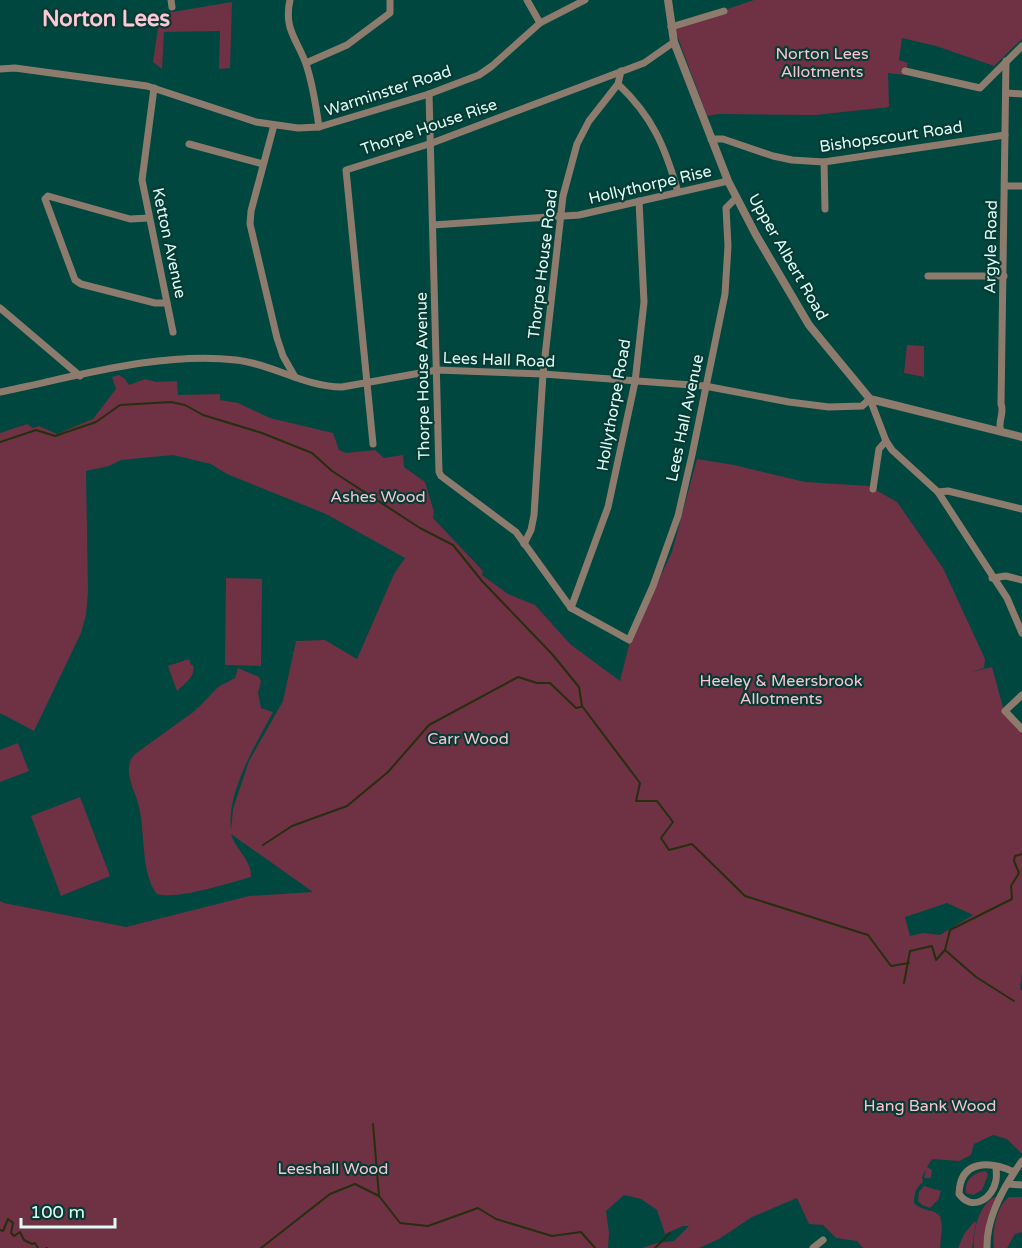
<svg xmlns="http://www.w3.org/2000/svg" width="1022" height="1248" font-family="'Varela Round',sans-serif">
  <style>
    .green { fill: #6f3144; fill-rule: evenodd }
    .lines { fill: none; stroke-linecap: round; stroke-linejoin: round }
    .stream { stroke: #252e0e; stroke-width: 2 }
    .minor { stroke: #8d7c6e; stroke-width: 7 }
    .tertiary { stroke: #8d7c6e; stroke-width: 8 }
    .labels { text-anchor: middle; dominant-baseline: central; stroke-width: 4.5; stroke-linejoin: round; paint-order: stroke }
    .park-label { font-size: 16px; fill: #fac3d0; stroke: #083a34 }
    .street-label { font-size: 16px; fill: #ddfcf6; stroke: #083a34 }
    .district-label { font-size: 22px; font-weight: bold; fill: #fcc9d5; stroke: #083a34 }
  </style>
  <rect width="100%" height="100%" fill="#00473f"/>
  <g class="green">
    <polygon points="754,0 1022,0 1022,39 994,66 936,46 902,38 899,60 908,63 905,75 888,73 889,107 816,115 719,114 707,116 674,27"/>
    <polygon points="232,2 230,68 219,69 220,31 164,32 162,69 153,62 160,14"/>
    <polygon points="907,345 924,346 924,377 904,373"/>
    <path d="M119,375L125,379L129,385L145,379L156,382L177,381L178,395L220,394V400L238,403L270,418L333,433L339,450L346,453L375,450L384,458L403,455L404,467L425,482L434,512L433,518L483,571L482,575L508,594L535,605L570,644L620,681L630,641L672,552L697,459L734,465L805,482L869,486L897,502L943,568L985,659L984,668L971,672L992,667L1004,711L1022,734V972L1020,989L1022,991V1154L1007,1139L993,1135L974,1144L971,1155L959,1161L932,1159L927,1167L932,1170L931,1178H924L926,1169L922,1177L923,1182C916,1187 914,1194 914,1203C923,1212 932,1208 940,1216L942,1226L940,1248H863L857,1241L836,1238L823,1225L809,1224L797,1198L752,1217L719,1239L699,1248H642L657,1243L674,1241L689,1226H683L665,1234L657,1210L641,1199L624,1195L606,1211L609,1233L608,1248H0V901L4,903L126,927L249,896L313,892L231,834C235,849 252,860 251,877C230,883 177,900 157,894C141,875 145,831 139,807C137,796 129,783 129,771C129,764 130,759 135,754L196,710L218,687L235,678L238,668L259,677L261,681L258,693L261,708L273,712C256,744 226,793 231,830L233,809L249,761L283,701L296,641L325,640L357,659L394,574L405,558L326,514L227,474L211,464L173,455L121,460L109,466L86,471L88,592L86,615L81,633L34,731L0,713V433L27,424L33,428L39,426L57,434L93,419L116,389L112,377ZM947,903L973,915L940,935L923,933L910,936L905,917Z"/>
    <polygon points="226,578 262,579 261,666 225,665"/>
    <path d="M189,659L191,665H193C196,677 184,684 177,691L168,666Z"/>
    <polygon points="18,743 29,771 0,782 0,750"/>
    <polygon points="80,797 110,876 61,896 31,816"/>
    <path d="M986,1171L988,1175L982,1190L973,1195L966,1193C964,1180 974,1172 986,1171Z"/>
    <polygon points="924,1186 941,1191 938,1200 930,1208 922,1205 918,1201 919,1192"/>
    <path d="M997,1196L987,1220L984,1248H974C973,1230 979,1203 997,1196Z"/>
    <path d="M1009,1197H1022V1232L1015,1234L1007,1248H994C992,1233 996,1206 1009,1197Z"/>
    <polygon points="974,1222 976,1222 972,1248 958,1248 964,1234"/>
  </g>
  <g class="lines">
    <g class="stream">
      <polyline points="0,442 36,430 55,436 96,422 120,405 171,402 185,405 203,415 262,433 312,453 332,471 420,528 453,545 482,581 552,654 579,687 582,706 640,783 636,801 657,801 673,822 661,838 669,850 692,844 745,896 868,935 891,966 909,963"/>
      <polyline points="263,845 292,826 347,806 388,772 429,725 518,677 537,683 550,683 576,708 581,707"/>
      <polyline points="945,950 976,977 1014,1001"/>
      <polyline points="904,983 910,951 932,946 936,960 945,950 950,930 1012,899 1011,886 1019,873 1014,861 1015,856 1022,854"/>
      <polyline points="373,1124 379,1196"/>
      <polyline points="0,1230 3,1231 8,1219 13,1223 11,1233 14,1236 20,1232 24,1240 32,1244 35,1243 38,1248"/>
      <polyline points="46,1248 47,1248"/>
      <polyline points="261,1248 330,1194 355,1184 379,1196 400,1223 428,1226 478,1208 496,1219 552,1236 581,1232 595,1248"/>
      <polyline points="655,1248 670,1233"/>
    </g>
    <g class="minor">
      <polyline points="171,0 172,7"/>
      <path d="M290,0C283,31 299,41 307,67C313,86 316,106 319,127"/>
      <polyline points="527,0 540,23"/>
      <polyline points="671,27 724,11"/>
      <polyline points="306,63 347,45 390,13 390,0"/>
      <polyline points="0,69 15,68 147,86 256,122 298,128 319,127 429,94 479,75 492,66 540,23 585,0"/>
      <polyline points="905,71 980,88 1022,46"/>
      <path d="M618,84C653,117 665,147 678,192"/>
      <polyline points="154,88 142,180 173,332"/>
      <polyline points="1007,93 1022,94"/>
      <polyline points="429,94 439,472 441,476 516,532 571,608 629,640 653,586 678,516 692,455 725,294 728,246 726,208 736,198"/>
      <polyline points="274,125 251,211 250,224 277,338 283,356 295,377"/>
      <polyline points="711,139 723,139 773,156 792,160 824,162 1005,135"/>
      <polyline points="189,144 263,164"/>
      <polyline points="824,162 825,209"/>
      <polyline points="1005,186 1022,186"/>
      <polyline points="149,218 130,219 48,196 45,199 75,280 81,284 155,303 167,303"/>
      <polyline points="433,225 579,215 728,181"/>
      <polyline points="928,276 1004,276"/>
      <polyline points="0,308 80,376"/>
      <path d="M0,392C74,377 161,351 236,360C273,364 304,387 342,387L437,370L543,374L705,386L789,402L829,407L862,406L870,399L886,441L892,450L938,492L1007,598L1022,633"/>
      <path d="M1001,431C997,422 1005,413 1001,404L1006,61"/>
      <polyline points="373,444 346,170 432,143 644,63 674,42"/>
      <polyline points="873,489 879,449 886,441"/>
      <polyline points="938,492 948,491 1022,509"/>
      <polyline points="524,544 531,530 534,515 543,374 563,196 577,144 589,121 618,84 621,71"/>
      <polyline points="992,578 1006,576 1022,580"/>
      <polyline points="571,608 608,507 635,382 644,302 639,201"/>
      <polyline points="1022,695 1005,711 1022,729"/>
      <path d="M996,1166C996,1170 997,1176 996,1180C993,1199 972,1212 959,1194C960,1159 990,1161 1014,1172"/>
      <polyline points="1008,1184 1022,1185"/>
      <polyline points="813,1248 823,1240"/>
      <path d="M987,1248C986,1217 1004,1186 1022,1161"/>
    </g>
    <polyline class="tertiary" points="668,0 674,42 728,181 756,235 809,325 870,399 1022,437"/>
  </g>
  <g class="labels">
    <g class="park-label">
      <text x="822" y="54">Norton Lees<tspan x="822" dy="18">Allotments</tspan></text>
      <text x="378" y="497">Ashes Wood</text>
      <text x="781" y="681">Heeley &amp; Meersbrook<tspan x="781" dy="18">Allotments</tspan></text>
      <text x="468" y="739">Carr Wood</text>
      <text x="930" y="1106">Hang Bank Wood</text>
      <text x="333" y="1169">Leeshall Wood</text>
    </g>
    <g class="street-label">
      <text transform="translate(388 91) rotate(-18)">Warminster Road</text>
      <text transform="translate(429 127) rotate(-19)">Thorpe House Rise</text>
      <text transform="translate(891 137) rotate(-8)">Bishopscourt Road</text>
      <text transform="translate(650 185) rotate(-13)">Hollythorpe Rise</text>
      <text transform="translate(169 243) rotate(78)">Ketton Avenue</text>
      <text transform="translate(991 247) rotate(-89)">Argyle Road</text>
      <text transform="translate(788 257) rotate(60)">Upper Albert Road</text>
      <text transform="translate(543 264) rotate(-83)">Thorpe House Road</text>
      <text transform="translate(499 360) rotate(2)">Lees Hall Road</text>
      <text transform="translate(423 376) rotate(-91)">Thorpe House Avenue</text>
      <text transform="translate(614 405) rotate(-80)">Hollythorpe Road</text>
      <text transform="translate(685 418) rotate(-78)">Lees Hall Avenue</text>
    </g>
    <g class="district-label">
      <text x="106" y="19">Norton Lees</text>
    </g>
  </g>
  <path d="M21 1218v9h94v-9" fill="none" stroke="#ddfcf6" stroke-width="3"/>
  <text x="30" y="1218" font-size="18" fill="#ddfcf6" stroke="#083a34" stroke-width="4.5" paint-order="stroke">100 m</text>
</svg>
